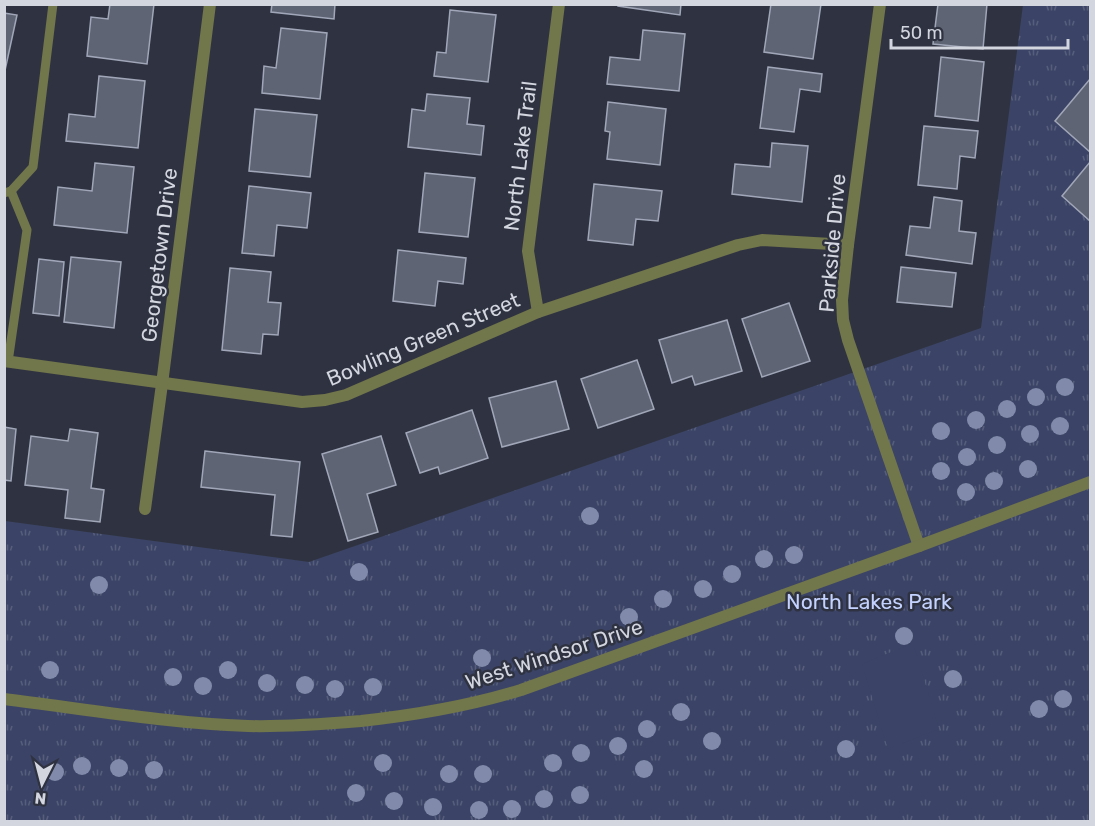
<svg xmlns="http://www.w3.org/2000/svg" width="1095" height="826" font-family="Rubik,sans-serif">
  <style>
    .park { fill: url(#park-tufts) }
    .pitch { fill: #3b4466 }
    .building { fill: #5f6474; stroke: #a1a7b8; stroke-width: 1.5 }
    .lines { fill: none; stroke-linecap: round; stroke-linejoin: round }
    .service { stroke: #72764b; stroke-width: 9 }
    .minor { stroke: #72764b; stroke-width: 12 }
    .tertiary { stroke: #72764b; stroke-width: 12 }
    .tree { fill: #818aaa }
    .labels { text-anchor: middle; dominant-baseline: central; stroke-width: 5; stroke-linejoin: round; paint-order: stroke }
    .street-label { font-size: 21px; fill: #d3d6df; stroke: #2f3341 }
    .park-label { font-size: 21px; fill: #c4d2ff; stroke: #2f3341 }
  </style>
  <defs>
    <pattern id="park-tufts" width="24" height="20" patternUnits="userSpaceOnUse" patternTransform="scale(1.5)"><rect width="24" height="20" fill="#3b4466"/><path d="M3 7l-1-3M5 7V3M7 7l1-3M15 17l-1-3M17 17v-4M19 17l1-3" fill="none" stroke="#565e7b"/></pattern>
  </defs>
  <rect width="100%" height="100%" fill="#2f3341"/>
  <polygon class="park" points="1023,5 1090,5 1090,821 5,822 5,521 309,562 981,328"/>
  <polygon class="pitch" points="913,643 939,729 888,749 862,664"/>
  <g class="building">
    <polygon points="110,4 154,4 147,64 87,56 91,17 108,19"/>
    <polygon points="272,4 335,4 334,19 271,12"/>
    <polygon points="618,4 681,4 680,15 618,6"/>
    <polygon points="771,4 821,4 813,59 764,52"/>
    <polygon points="938,4 987,4 983,49 933,44"/>
    <polygon points="450,10 496,15 488,82 434,76 437,52 446,53"/>
    <polygon points="4,13 17,15 4,75"/>
    <polygon points="281,28 327,33 320,99 262,93 264,66 276,68"/>
    <polygon points="643,30 685,34 679,91 607,84 610,57 640,60"/>
    <polygon points="941,57 984,62 978,121 935,116"/>
    <polygon points="768,67 822,74 820,92 800,89 794,132 760,128"/>
    <polygon points="99,76 145,81 138,148 66,141 69,114 95,117"/>
    <polygon points="1090,79 1090,152 1055,121"/>
    <polygon points="427,94 470,98 467,124 484,126 481,155 408,147 412,109 425,111"/>
    <polygon points="608,102 666,109 660,165 607,159 610,132 605,131"/>
    <polygon points="255,109 317,115 310,177 249,171"/>
    <polygon points="924,126 978,131 975,158 960,156 957,189 918,185"/>
    <polygon points="772,143 808,146 802,202 732,194 735,164 770,167"/>
    <polygon points="1090,162 1090,221 1062,196"/>
    <polygon points="95,163 134,167 127,233 54,225 58,187 92,191"/>
    <polygon points="425,173 475,178 468,237 419,232"/>
    <polygon points="594,184 662,191 658,221 636,219 633,245 588,240"/>
    <polygon points="249,186 311,193 307,228 277,225 274,256 242,253"/>
    <polygon points="934,197 962,201 959,231 976,233 972,264 906,255 910,226 930,228"/>
    <polygon points="398,250 466,258 463,284 438,281 435,306 393,301"/>
    <polygon points="71,257 121,262 114,328 64,322"/>
    <polygon points="39,259 64,262 59,316 33,313"/>
    <polygon points="901,267 956,273 952,307 897,302"/>
    <polygon points="230,268 271,272 268,302 281,303 278,335 263,334 261,354 222,350"/>
    <polygon points="789,303 810,361 762,377 742,319"/>
    <polygon points="727,320 742,371 695,385 692,376 672,383 659,340"/>
    <polygon points="637,360 654,409 598,428 581,379"/>
    <polygon points="556,381 569,429 502,447 489,398"/>
    <polygon points="472,410 488,458 440,474 438,467 420,473 406,433"/>
    <polygon points="4,427 16,429 11,481 4,480"/>
    <polygon points="70,429 98,433 91,488 104,490 100,522 65,518 68,490 25,485 31,436 68,441"/>
    <polygon points="381,436 396,485 367,494 378,532 348,541 322,454"/>
    <polygon points="205,451 300,462 292,537 271,535 275,495 201,487"/>
  </g>
  <g class="lines">
    <g class="service">
      <polyline points="4,193 11,191 33,167 53,4"/>
      <polyline points="8,362 27,230 11,191"/>
    </g>
    <g class="minor">
      <polyline points="880,4 848,245 842,300 843,320 848,340 919,546"/>
      <polyline points="538,312 528,251 559,4"/>
      <polyline points="4,361 302,402 325,400 346,395 538,312 738,245 762,240 848,245"/>
      <polyline points="145,509 162,384 210,4"/>
    </g>
    <path class="tertiary" d="M4,699C85,709 166,723 248,726C286,727 324,724 361,721C416,715 469,706 521,690L919,546L1090,482"/>
  </g>
  <g class="tree">
    <circle cx="1065" cy="387" r="9"/>
    <circle cx="1036" cy="397" r="9"/>
    <circle cx="1007" cy="409" r="9"/>
    <circle cx="976" cy="420" r="9"/>
    <circle cx="1060" cy="426" r="9"/>
    <circle cx="941" cy="431" r="9"/>
    <circle cx="1030" cy="434" r="9"/>
    <circle cx="997" cy="445" r="9"/>
    <circle cx="967" cy="457" r="9"/>
    <circle cx="1028" cy="469" r="9"/>
    <circle cx="941" cy="471" r="9"/>
    <circle cx="994" cy="481" r="9"/>
    <circle cx="966" cy="492" r="9"/>
    <circle cx="590" cy="516" r="9"/>
    <circle cx="794" cy="555" r="9"/>
    <circle cx="764" cy="559" r="9"/>
    <circle cx="359" cy="572" r="9"/>
    <circle cx="732" cy="574" r="9"/>
    <circle cx="99" cy="585" r="9"/>
    <circle cx="703" cy="589" r="9"/>
    <circle cx="663" cy="599" r="9"/>
    <circle cx="629" cy="617" r="9"/>
    <circle cx="904" cy="636" r="9"/>
    <circle cx="482" cy="658" r="9"/>
    <circle cx="50" cy="670" r="9"/>
    <circle cx="228" cy="670" r="9"/>
    <circle cx="173" cy="677" r="9"/>
    <circle cx="953" cy="679" r="9"/>
    <circle cx="267" cy="683" r="9"/>
    <circle cx="305" cy="685" r="9"/>
    <circle cx="203" cy="686" r="9"/>
    <circle cx="373" cy="687" r="9"/>
    <circle cx="335" cy="689" r="9"/>
    <circle cx="1063" cy="699" r="9"/>
    <circle cx="1039" cy="709" r="9"/>
    <circle cx="681" cy="712" r="9"/>
    <circle cx="647" cy="729" r="9"/>
    <circle cx="712" cy="741" r="9"/>
    <circle cx="618" cy="746" r="9"/>
    <circle cx="846" cy="749" r="9"/>
    <circle cx="581" cy="753" r="9"/>
    <circle cx="383" cy="763" r="9"/>
    <circle cx="553" cy="763" r="9"/>
    <circle cx="82" cy="766" r="9"/>
    <circle cx="119" cy="768" r="9"/>
    <circle cx="644" cy="769" r="9"/>
    <circle cx="154" cy="770" r="9"/>
    <circle cx="55" cy="772" r="9"/>
    <circle cx="449" cy="774" r="9"/>
    <circle cx="483" cy="774" r="9"/>
    <circle cx="356" cy="793" r="9"/>
    <circle cx="580" cy="795" r="9"/>
    <circle cx="544" cy="799" r="9"/>
    <circle cx="394" cy="801" r="9"/>
    <circle cx="433" cy="807" r="9"/>
    <circle cx="512" cy="809" r="9"/>
    <circle cx="479" cy="810" r="9"/>
  </g>
  <g class="labels">
    <g class="street-label">
      <text transform="translate(520 156) rotate(-83)">North Lake Trail</text>
      <text transform="translate(832 243) rotate(-85)">Parkside Drive</text>
      <text transform="translate(159 255) rotate(-83)">Georgetown Drive</text>
      <text transform="translate(423 339) rotate(-23)">Bowling Green Street</text>
      <text transform="translate(554 654) rotate(-18)">West Windsor Drive</text>
    </g>
    <g class="park-label">
      <text x="869" y="601">North Lakes Park</text>
    </g>
  </g>
  <rect width="1095" height="826" fill="none" stroke="#d3d6df" stroke-width="12"/>
  <g transform="translate(42 784) rotate(186)" stroke="#2f3341" stroke-width="4.5" paint-order="stroke">
  <path d="M0-4.5L10 22L0 15L-10 22Z" fill="#d3d6df"/>
  <text y="-9" font-size="16" font-weight="bold" text-anchor="middle" fill="#d3d6df">N</text>
  </g>
  <path d="M891 39v9h177v-9" fill="none" stroke="#d3d6df" stroke-width="3"/>
  <text x="900" y="39" font-size="18" fill="#d3d6df" stroke="#2f3341" stroke-width="4.5" paint-order="stroke">50 m</text>
</svg>
